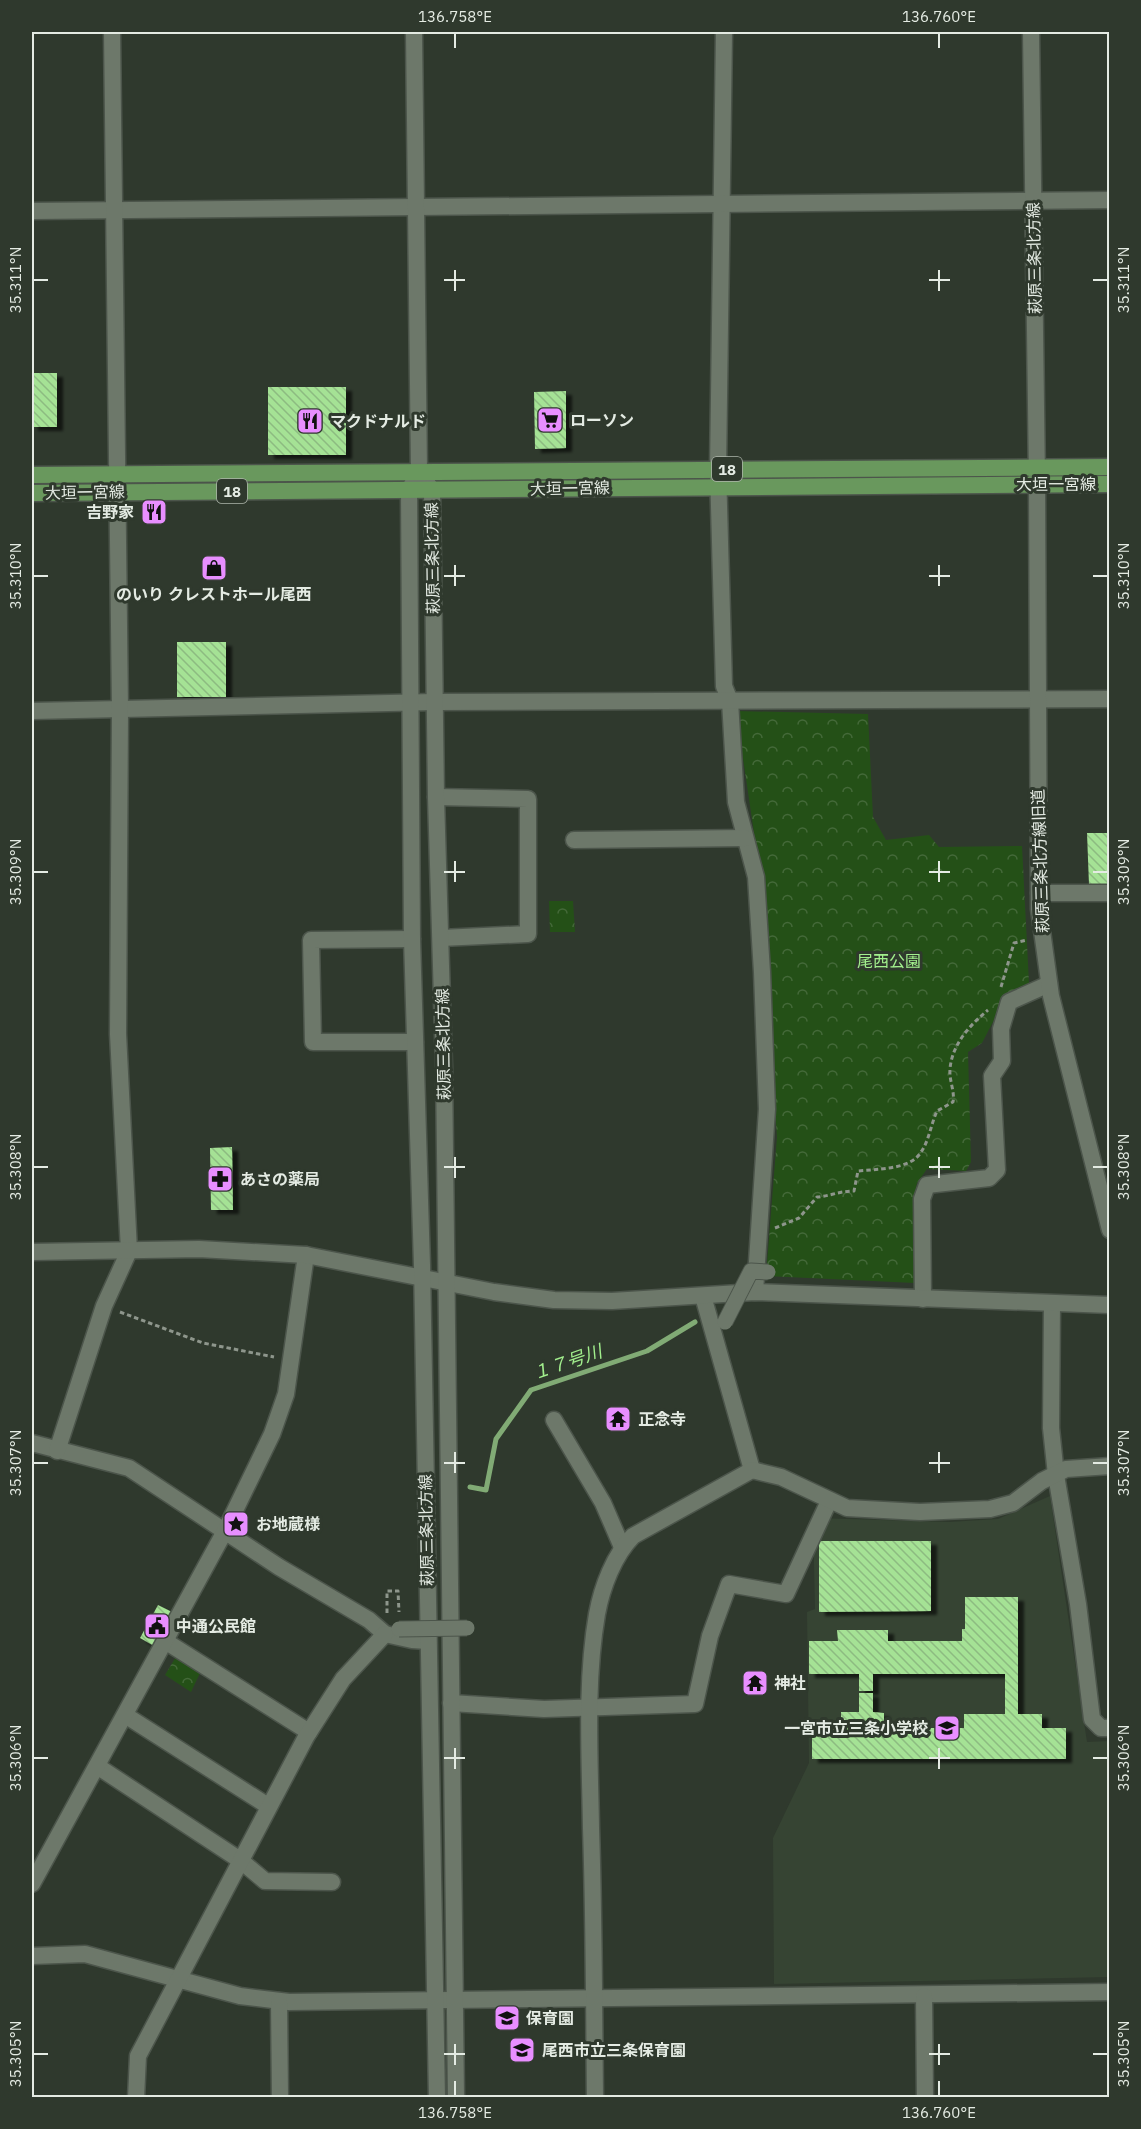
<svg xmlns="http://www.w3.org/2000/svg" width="1141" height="2129" font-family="'IBM Plex Sans','Noto Sans JP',sans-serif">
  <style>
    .built { fill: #364433 }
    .park { fill: url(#park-crowns) }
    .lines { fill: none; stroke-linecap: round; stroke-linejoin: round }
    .stream { stroke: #81ab75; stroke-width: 5 }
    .building { fill: url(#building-back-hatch); filter: url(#shadow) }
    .minor-casing { stroke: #4c554b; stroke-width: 19 }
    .tertiary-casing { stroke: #4c554b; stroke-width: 19 }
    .secondary-casing { stroke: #4c554b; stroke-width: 19 }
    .primary-casing { stroke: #4c554b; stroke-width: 19 }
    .path { stroke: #8e968c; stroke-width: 3; stroke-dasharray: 4.5 3; stroke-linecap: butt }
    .minor { stroke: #6d786a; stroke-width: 16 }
    .tertiary { stroke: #6d786a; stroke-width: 16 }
    .secondary { stroke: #6d786a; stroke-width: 16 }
    .primary { stroke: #69985d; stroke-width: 16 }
    .pedestrian-bridge-casing { stroke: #4c554b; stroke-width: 17; stroke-linecap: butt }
    .pedestrian-bridge { stroke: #6d786a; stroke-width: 15 }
    .ticks { fill: none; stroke: #e4ebe3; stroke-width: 2 }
    .labels { text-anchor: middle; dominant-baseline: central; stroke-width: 6; stroke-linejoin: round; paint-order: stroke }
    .shield { fill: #2f392d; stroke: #aeb6ac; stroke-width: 1.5 }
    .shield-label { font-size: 15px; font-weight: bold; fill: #e4ebe3 }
    .street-label { font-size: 16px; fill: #e4ebe3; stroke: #2f392d }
    .poi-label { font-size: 16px; font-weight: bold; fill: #e4ebe3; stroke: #2f392d; text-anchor: start }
    .park-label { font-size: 16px; fill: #a2ef8d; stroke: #2f392d }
    .water-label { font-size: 18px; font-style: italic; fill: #a2ef8d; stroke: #2f392d }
    .neatline { fill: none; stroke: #e4ebe3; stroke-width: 2 }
    .ticks-label { font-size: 15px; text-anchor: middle; fill: #e4ebe3 }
  </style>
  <defs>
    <pattern id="park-crowns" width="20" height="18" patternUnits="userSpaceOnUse" patternTransform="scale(1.5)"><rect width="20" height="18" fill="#245017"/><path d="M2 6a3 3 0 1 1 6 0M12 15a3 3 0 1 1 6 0" fill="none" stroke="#446939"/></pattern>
    <pattern id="building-back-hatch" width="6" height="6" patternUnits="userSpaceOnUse" patternTransform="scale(1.5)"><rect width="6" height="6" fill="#a5e295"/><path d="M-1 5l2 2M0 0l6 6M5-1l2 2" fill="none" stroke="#8dbb81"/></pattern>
    <filter id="shadow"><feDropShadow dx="6" dy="4" stdDeviation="1.5" flood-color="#0009"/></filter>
  </defs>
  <rect width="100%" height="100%" fill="#2f392d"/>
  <polygon class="built" points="1050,1496 1087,1742 1109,1741 1109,1977 774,1984 773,1838 809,1763 807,1612 815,1609 813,1518 949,1522 998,1519"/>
  <g class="park">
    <polygon points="736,711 868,714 873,817 886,840 929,835 939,847 1022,846 1029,983 1008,993 982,1043 968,1052 971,1162 966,1171 927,1169 917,1183 913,1202 915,1283 766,1276 777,1137 757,853"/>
    <polygon points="549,901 573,901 575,932 550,932"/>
    <polygon points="177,1655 201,1671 191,1692 165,1675"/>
  </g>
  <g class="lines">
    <polyline class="stream" points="470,1487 486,1490 496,1439 531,1390 647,1351 695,1322"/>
  </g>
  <g class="building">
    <rect x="32" y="373" width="25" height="54"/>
    <rect x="268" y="387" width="78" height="68"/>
    <polygon points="566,391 566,448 535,449 534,392"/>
    <rect x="177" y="642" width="49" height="55"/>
    <polygon points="1087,833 1110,833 1110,885 1089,885"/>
    <polygon points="232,1147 233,1210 211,1210 210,1148"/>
    <polygon points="819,1541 931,1541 931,1611 819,1612"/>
    <polygon points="965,1597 1018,1597 1018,1714 1042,1714 1042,1728 1066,1728 1066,1759 812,1759 812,1728 841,1728 841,1712 859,1712 859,1693 873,1693 873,1712 884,1713 884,1728 964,1728 964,1714 1005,1714 1005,1674 873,1674 873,1691 859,1691 859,1674 809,1674 809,1641 838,1641 837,1630 888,1630 888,1641 962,1641 962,1629 965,1629"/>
    <polygon points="158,1605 174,1613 156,1647 140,1638"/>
  </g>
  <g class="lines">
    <g class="minor-casing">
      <g id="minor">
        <polyline points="724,32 718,470 724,686 730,701 736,802 756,877 762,972 767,1109 755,1292"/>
        <polyline points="32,211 1110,200"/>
        <polyline points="32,711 434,702 1110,699"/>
        <polyline points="436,797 528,799 528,934 441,938"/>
        <polyline points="574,840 745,838"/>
        <polyline points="1039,893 1110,893"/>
        <polyline points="412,939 311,940 313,1042 415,1042"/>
        <polyline points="703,1296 752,1470"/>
        <polyline points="923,1299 922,1199 927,1185 989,1178 997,1170 992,1076 1002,1061 1001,1029 1009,1002 1049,984"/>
        <polyline points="1052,1305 1051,1428 1056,1475 1078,1604 1092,1719 1101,1728 1110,1728"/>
        <polyline points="554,1420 603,1503 622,1547"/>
        <polyline points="32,1443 129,1468 279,1567 369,1620 385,1634 412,1640 428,1641"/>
        <polyline points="57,1451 104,1306 129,1251 118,1034 120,710 112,32"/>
        <polyline points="165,1641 309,1732"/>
        <polyline points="451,1703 544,1709 695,1704 710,1636 729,1584 786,1594 829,1501"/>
        <polyline points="125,1715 268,1806"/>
        <polyline points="97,1766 240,1860 265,1881 332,1882"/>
        <polyline points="32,1884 225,1531 272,1434 286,1394 306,1255"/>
        <polyline points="32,1956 85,1954 240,1996 289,2002 1110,1992"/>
        <polyline points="924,1996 925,2098"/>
        <polyline points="279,2001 280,2098"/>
        <polyline points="136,2098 138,2056 306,1737 343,1679 385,1634"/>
        <path d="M595,2098C594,2008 594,1918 591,1828C590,1758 585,1683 597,1614C602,1587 614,1555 633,1536L752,1470L781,1477L847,1508L920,1512L990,1509L1013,1503L1042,1481L1066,1469L1110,1466"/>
      </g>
    </g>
    <g class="tertiary-casing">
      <g id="tertiary">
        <polyline points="414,32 419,472"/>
        <polyline points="1037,484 1039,909 1051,996 1110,1230"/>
        <polyline points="32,1252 199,1249 306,1255 494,1292 554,1300 612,1301 755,1292 1110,1305"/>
      </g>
    </g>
    <g class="secondary-casing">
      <g id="secondary">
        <polyline points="1031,32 1037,480"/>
        <polyline points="437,2098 422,1265 412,939 409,490 419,472 432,490 436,797 444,1067 456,2098"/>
      </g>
    </g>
    <g class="primary-casing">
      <g id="primary">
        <polyline points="32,475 1110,467"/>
        <polyline points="32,493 1110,484"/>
      </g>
    </g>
    <g class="path">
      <polyline points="1001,987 1014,943 1027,940"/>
      <path d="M775,1228L799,1218L817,1197C830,1196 840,1191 854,1191L858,1171C875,1169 911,1170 921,1152C929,1141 931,1124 937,1111L953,1102C955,1091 949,1081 950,1069C952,1044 970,1025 988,1010"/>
      <polyline points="120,1312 203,1343 274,1357"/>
      <polyline points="387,1613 387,1591 398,1591 399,1612"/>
    </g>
    <use href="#minor" class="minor"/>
    <use href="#tertiary" class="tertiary"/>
    <use href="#secondary" class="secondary"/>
    <use href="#primary" class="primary"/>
    <g class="pedestrian-bridge-casing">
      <g id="pedestrian-bridge">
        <polyline points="725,1322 751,1271 768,1272"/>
        <polyline points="399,1629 467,1628"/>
      </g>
    </g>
    <use href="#pedestrian-bridge" class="pedestrian-bridge"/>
  </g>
  <path class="ticks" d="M455,33V48M939,33V48M455,270V291M939,270V291M33,280H48M444,280H465M929,280H950M1093,280H1108M455,565V586M939,565V586M33,576H48M444,576H465M929,576H950M1093,576H1108M455,861V882M939,861V882M33,872H48M444,872H465M929,872H950M1093,872H1108M455,1157V1178M939,1157V1178M33,1167H48M444,1167H465M929,1167H950M1093,1167H1108M455,1452V1473M939,1452V1473M33,1463H48M444,1463H465M929,1463H950M1093,1463H1108M455,1748V1769M939,1748V1769M33,1758H48M444,1758H465M929,1758H950M1093,1758H1108M455,2044V2065M939,2044V2065M33,2054H48M444,2054H465M929,2054H950M1093,2054H1108M455,2081V2096M939,2081V2096"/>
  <defs>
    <g id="supermarket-square" transform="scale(1.35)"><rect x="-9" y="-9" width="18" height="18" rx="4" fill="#e88eff" stroke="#2f392d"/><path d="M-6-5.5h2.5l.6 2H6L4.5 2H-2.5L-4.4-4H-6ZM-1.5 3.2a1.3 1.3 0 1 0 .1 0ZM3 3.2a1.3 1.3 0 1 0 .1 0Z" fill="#111"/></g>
    <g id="restaurant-square" transform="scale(1.35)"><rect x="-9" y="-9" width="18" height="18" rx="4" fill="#e88eff" stroke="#2f392d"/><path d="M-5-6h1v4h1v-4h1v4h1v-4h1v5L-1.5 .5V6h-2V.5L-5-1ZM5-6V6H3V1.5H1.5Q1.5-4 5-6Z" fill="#111"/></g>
    <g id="shop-square" transform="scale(1.35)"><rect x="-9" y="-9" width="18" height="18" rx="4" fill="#e88eff" stroke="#2f392d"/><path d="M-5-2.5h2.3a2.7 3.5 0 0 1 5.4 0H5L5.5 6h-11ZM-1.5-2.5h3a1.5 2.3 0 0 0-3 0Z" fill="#111"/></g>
    <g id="pharmacy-square" transform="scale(1.35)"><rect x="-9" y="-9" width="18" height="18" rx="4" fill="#e88eff" stroke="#2f392d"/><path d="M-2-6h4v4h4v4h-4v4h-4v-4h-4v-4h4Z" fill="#111"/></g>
    <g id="temple-square" transform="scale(1.35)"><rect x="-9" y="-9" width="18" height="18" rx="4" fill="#e88eff" stroke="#2f392d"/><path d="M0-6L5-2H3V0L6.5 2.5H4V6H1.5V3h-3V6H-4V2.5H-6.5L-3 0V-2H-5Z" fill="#111"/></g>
    <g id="sight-square" transform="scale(1.35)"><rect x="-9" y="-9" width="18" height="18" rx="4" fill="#e88eff" stroke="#2f392d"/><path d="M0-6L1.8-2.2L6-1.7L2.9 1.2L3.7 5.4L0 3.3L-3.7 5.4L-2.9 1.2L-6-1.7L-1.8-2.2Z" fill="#111"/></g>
    <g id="civic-square" transform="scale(1.35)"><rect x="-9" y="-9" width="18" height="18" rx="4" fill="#e88eff" stroke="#2f392d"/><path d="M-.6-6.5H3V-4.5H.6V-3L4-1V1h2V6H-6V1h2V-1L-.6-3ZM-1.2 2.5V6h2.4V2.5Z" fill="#111"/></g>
    <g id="school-square" transform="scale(1.35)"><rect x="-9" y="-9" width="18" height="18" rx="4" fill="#e88eff" stroke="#2f392d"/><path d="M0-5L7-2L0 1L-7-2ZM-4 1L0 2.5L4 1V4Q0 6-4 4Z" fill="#111"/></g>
  </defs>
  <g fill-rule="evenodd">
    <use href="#supermarket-square" x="550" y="420"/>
    <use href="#restaurant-square" x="310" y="421"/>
    <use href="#restaurant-square" x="154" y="512"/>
    <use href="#shop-square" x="214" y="568"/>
    <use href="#pharmacy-square" x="220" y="1179"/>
    <use href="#temple-square" x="618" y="1419"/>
    <use href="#sight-square" x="236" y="1524"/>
    <use href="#civic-square" x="157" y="1626"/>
    <use href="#temple-square" x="755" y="1683"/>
    <use href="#school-square" x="947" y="1728"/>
    <use href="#school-square" x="507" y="2018"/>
    <use href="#school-square" x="522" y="2050"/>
  </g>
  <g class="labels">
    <g class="shield">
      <rect x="712" y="457" width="30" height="24" rx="4.5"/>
      <rect x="217" y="479" width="30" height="24" rx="4.5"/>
    </g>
    <g class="shield-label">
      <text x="727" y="469">18</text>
      <text x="232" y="491">18</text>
    </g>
    <g class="street-label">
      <text transform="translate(1034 258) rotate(-91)">萩原三条北方線</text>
      <text x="1056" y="484">大垣一宮線</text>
      <text transform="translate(570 488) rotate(-1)">大垣一宮線</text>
      <text transform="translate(85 492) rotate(-1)">大垣一宮線</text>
      <text transform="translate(432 558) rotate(-91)">萩原三条北方線</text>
      <text transform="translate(1040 861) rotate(-92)">萩原三条北方線旧道</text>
      <text transform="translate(443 1044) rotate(-91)">萩原三条北方線</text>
      <text transform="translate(426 1530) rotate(-91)">萩原三条北方線</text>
    </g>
    <g class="poi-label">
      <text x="570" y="420">ローソン</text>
      <text x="330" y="421">マクドナルド</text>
      <text x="134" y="512" text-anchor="end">吉野家</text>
      <text x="214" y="594" text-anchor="middle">のいり クレストホール尾西</text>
      <text x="240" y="1179">あさの薬局</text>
      <text x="638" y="1419">正念寺</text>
      <text x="256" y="1524">お地蔵様</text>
      <text x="176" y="1626">中通公民館</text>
      <text x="774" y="1683">神社</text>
      <text x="928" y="1728" text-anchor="end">一宮市立三条小学校</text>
      <text x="526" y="2018">保育園</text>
      <text x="542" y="2050">尾西市立三条保育園</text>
    </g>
    <g class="park-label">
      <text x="889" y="961">尾西公園</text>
    </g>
    <g class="water-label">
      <text transform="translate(567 1362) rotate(-19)">１７号川</text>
    </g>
  </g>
  <rect width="1141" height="2129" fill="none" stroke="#2f392d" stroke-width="66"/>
  <rect x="33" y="33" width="1075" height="2063" class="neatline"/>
  <g class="ticks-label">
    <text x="455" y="22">136.758°E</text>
    <text x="939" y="22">136.760°E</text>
    <text transform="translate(16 280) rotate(-90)" y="5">35.311°N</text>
    <text transform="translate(1124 280) rotate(-90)" y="5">35.311°N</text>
    <text transform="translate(16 576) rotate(-90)" y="5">35.310°N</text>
    <text transform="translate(1124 576) rotate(-90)" y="5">35.310°N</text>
    <text transform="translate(16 872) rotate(-90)" y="5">35.309°N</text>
    <text transform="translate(1124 872) rotate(-90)" y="5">35.309°N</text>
    <text transform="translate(16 1167) rotate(-90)" y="5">35.308°N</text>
    <text transform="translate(1124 1167) rotate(-90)" y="5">35.308°N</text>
    <text transform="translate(16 1463) rotate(-90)" y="5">35.307°N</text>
    <text transform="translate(1124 1463) rotate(-90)" y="5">35.307°N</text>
    <text transform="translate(16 1758) rotate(-90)" y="5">35.306°N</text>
    <text transform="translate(1124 1758) rotate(-90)" y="5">35.306°N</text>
    <text transform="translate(16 2054) rotate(-90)" y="5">35.305°N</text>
    <text transform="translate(1124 2054) rotate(-90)" y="5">35.305°N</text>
    <text x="455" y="2118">136.758°E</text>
    <text x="939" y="2118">136.760°E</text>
  </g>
</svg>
